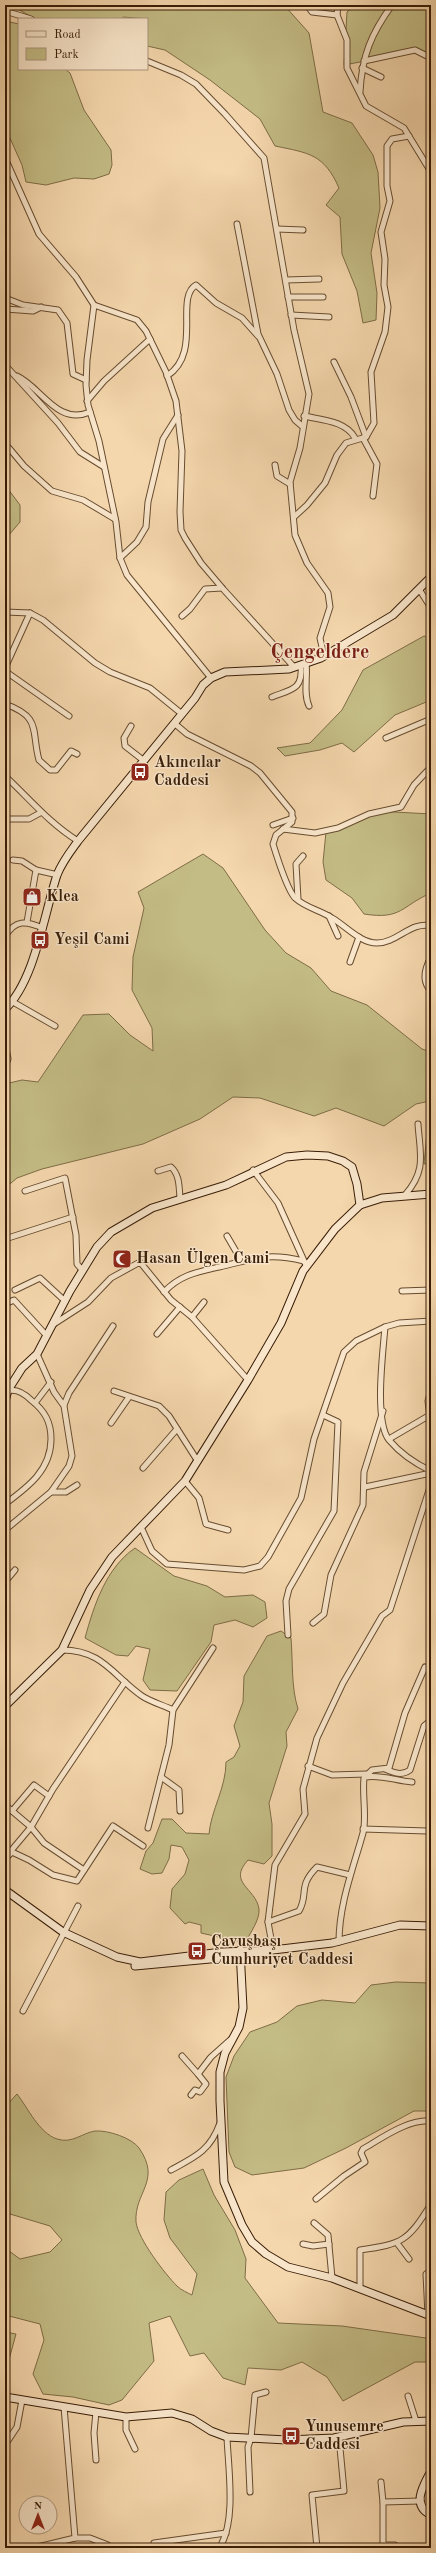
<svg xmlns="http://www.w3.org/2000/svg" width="436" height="2553" font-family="'Old Standard TT',serif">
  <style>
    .green { fill: #c4bc85; stroke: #7e6c46 }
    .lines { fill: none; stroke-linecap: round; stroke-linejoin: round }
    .street-casing { stroke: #674c30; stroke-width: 7 }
    .secondary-casing { stroke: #381d07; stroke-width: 9 }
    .street { stroke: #f8e5ca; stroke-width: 5 }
    .secondary { stroke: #f8e5ca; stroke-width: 7 }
    .labels { text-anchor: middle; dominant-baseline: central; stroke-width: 3; stroke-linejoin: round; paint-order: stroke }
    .poi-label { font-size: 16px; font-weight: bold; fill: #381d07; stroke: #f8e5ca; text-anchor: start }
    .district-label { font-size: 20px; font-weight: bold; fill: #7a1f14; stroke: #f8e5ca }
  </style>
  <rect width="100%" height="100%" fill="#f5d7ad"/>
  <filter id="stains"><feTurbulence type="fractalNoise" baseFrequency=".005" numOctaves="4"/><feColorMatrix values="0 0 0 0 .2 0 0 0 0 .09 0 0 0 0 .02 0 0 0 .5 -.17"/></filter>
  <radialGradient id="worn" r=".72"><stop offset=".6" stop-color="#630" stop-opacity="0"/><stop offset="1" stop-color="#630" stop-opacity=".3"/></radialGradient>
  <g class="green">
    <path d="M10,5H284L309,33L323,112L352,123L373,155L378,172L380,208L371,253L377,293L376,320L363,323L357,291L342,254L340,217L326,205L339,188C324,154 309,153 275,146L260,119L210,80L165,50L147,46V19L123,17L121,19H36Z"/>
    <polygon points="355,5 431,5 431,58 413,52 344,65 347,12"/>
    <polygon points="5,21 19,24 19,69 65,69 70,73 84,110 111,150 112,165 109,174 94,179 74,178 46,185 26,182 22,165 5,127"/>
    <polygon points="5,485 20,505 20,522 8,536 5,536"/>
    <polygon points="424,636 431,638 431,700 395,715 354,752 342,743 320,750 285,756 277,748 310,743 342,710 363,670"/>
    <path d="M376,811L431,814V893C401,906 402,920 364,914L352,898L326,880L323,862L326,832Z"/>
    <polygon points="203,854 223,868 265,930 286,953 311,968 331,991 367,1005 422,1049 431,1052 431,1163 424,1164 430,1101 416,1104 384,1126 336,1108 314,1116 260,1098 233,1097 200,1119 143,1144 42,1169 17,1178 5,1188 5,1084 22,1080 38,1082 83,1015 109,1014 130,1035 153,1051 152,1028 132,990 133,957 144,908 138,892"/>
    <path d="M135,1548L174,1576L207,1586L225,1597L253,1595L265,1602L267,1618L253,1627L235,1620L214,1625L211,1642L177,1691L150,1690L143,1680L150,1649L136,1646L128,1656L116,1655L85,1638C94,1605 106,1568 135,1548Z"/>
    <path d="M281,1631L291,1638C293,1662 291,1687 298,1709L286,1732L287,1746L269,1803L272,1824V1856L264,1864L248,1860C227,1883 256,1888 259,1909C260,1920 250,1933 245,1943L201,1933V1925L189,1922L185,1924L170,1908L172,1889L185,1874L189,1860L182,1847L171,1845L169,1859L162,1873L152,1874L140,1869L146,1851L153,1843L162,1819H172L186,1833L209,1834C211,1810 226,1788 226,1762L234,1757L240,1746L234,1726L243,1702L244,1676L267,1636Z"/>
    <polygon points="396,1982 431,1983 431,2111 414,2111 346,2148 304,2168 252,2175 235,2167 229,2152 226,2077 234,2056 250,2032 277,2022 297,2006 322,2000 355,2003 371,1985"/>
    <path d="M17,2094C28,2108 39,2133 57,2139C72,2144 82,2133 95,2131C108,2130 132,2138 139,2148C162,2181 134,2192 136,2222C138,2239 165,2274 177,2286C181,2290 188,2293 192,2295L197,2274L170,2238L164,2220L166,2192L179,2180L203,2169L214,2195L235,2230L246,2259L245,2278L278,2323L342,2326L426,2338L431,2342V2362H415L343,2401L327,2377L302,2362L281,2370L248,2368L245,2385L223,2378L204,2353L190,2356L170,2316L149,2323L154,2361L122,2400L109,2405L73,2397L43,2394L33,2374L44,2340L40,2324L5,2315V2248L20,2259L50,2252L62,2240L50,2226L10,2214L5,2206V2107Z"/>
    <polygon points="5,2332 16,2334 5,2374"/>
  </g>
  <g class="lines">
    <g class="street-casing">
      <g id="street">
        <polyline points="307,5 312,12 337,15"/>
        <polyline points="338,5 337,15 347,40 347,68 366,106 404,128 431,172"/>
        <polyline points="5,11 31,19"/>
        <polyline points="147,61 181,75 196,84 225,114 264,158 294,330 309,394 300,448 290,482 295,535 307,563 328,593 330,607 320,638 324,656"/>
        <polyline points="364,61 415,50 431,58"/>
        <polyline points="362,68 381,77"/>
        <path d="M360,92C362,56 371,34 392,5"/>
        <polyline points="5,158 39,234 76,277 94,305 137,320 146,331 166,372 176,401 182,451 180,512 181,530 185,538 201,563 224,590 294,667"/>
        <polyline points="237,224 258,334 277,374 289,410 295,420 302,426"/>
        <polyline points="277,229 303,230"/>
        <polyline points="286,280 319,279"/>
        <polyline points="288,297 323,297"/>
        <polyline points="5,298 23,305 58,310 67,323 73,374 86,380"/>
        <polyline points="94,305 87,360 86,385 88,405 99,441 116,522 120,558 127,575 211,678"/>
        <polyline points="5,309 33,311 41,307"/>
        <polyline points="291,315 329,317"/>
        <polyline points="334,362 351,397 366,437"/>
        <polyline points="5,365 58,423 80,452 104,467"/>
        <path d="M17,376C41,387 57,426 90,412"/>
        <path d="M167,376C203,353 174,298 196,285L216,303L242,318L258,336"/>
        <polyline points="87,401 104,381 150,339"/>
        <path d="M304,416C322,420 346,421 355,438"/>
        <polyline points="363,438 377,464 373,496"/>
        <polyline points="9,448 24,466 52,491 83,500 115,519"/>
        <polyline points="275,465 277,476 290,484"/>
        <polyline points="294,517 307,505 325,483 337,455 346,443 366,437 374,423 371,372 385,332 388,307 384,285 385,259 381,232 390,201 387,186 387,146 392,139 409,136"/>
        <polyline points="120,558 137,542 146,527 148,502 163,439 178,415"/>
        <polyline points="419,589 431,608"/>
        <polyline points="5,612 30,613"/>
        <polyline points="182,616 190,609 205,589 222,588"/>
        <path d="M306,663C308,676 303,694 309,706"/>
        <polyline points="5,668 30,613 43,620 95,663 110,672 150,688 182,714"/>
        <polyline points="5,671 69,716"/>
        <path d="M272,697C292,689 303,690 301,665"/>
        <path d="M5,704C42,717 31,731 39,760L50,770H56L71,751L77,754"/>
        <path d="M174,723L187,734L251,766L260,773L292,812V822L276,835L273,844C277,857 287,889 295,898C306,908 320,910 332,918C346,926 360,943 377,943C397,943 411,921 431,926"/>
        <polyline points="131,726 124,738 125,746 143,760"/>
        <polyline points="386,738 431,719"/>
        <path d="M5,776C29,798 49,823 78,841"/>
        <polyline points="5,819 29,819 40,813"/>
        <polyline points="273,825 293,818"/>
        <polyline points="283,829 315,833 338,828 369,814 401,807 414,785 431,767"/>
        <polyline points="13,860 22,861 36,870 27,922"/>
        <polyline points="36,870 58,875"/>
        <polyline points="298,899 296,864 303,856"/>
        <polyline points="329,916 338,936"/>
        <path d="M5,937C15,919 26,921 43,928"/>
        <path d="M431,957C425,968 421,981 431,991"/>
        <polyline points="350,962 359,937"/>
        <polyline points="13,1002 55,1026"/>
        <polyline points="5,1043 8,1059 5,1067"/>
        <polyline points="253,1170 278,1203 305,1263"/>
        <path d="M158,1171L171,1167C180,1175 179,1188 180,1198"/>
        <polyline points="25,1191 65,1178 76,1235 77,1264 83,1271"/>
        <path d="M405,1195C427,1170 420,1154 418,1124"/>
        <polyline points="227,1236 241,1260"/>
        <polyline points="5,1239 73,1217"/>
        <polyline points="15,1290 40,1278 65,1301"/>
        <polyline points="402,1291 431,1290"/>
        <path d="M164,1292C180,1275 197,1272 219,1267C255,1259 266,1252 304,1261"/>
        <polyline points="5,1304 14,1300 47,1336"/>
        <polyline points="192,1317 204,1302"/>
        <polyline points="54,1324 88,1302 111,1278 140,1262 171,1300 192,1317 248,1380"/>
        <path d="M385,1327C383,1352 374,1421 389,1440C400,1453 416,1464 431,1471"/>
        <polyline points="157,1334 180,1307"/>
        <polyline points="431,1389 428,1401 431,1426"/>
        <polyline points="114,1391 159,1406 169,1416 197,1460"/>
        <polyline points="35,1403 51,1382"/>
        <polyline points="64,1405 69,1393 113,1326"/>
        <polyline points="111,1423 129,1397"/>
        <polyline points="389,1439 430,1415"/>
        <polyline points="143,1468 177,1429"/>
        <polyline points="185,1481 199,1498 206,1524 228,1530"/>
        <polyline points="365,1487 431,1473"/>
        <polyline points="51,1492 66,1492 77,1485"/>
        <path d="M5,1504C28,1487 51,1470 51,1439C51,1422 45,1411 31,1400C25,1394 16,1388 7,1391"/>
        <polyline points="141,1527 152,1551 167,1564 244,1570 260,1566 268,1557 301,1498 314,1439 344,1352 356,1341 385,1327 399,1323 431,1321"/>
        <polyline points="5,1530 51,1492 69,1466 72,1456 64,1406 54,1392 37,1354"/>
        <polyline points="5,1582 15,1570"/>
        <polyline points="313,1623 324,1614 331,1575 363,1505 364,1472 383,1411"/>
        <polyline points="288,1635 286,1601 289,1589 334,1511 338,1422 323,1415"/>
        <path d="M62,1650C103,1650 113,1676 142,1696C151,1702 163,1705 173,1710"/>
        <polyline points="308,1766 332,1775 367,1774"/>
        <path d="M385,1769C394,1773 402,1776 410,1770L424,1726L430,1721"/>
        <polyline points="161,1777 179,1790 180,1811"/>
        <path d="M365,1777C381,1774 396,1781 412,1782"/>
        <polyline points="5,1805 31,1827 10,1852"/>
        <polyline points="12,1811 34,1785 49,1796"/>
        <polyline points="148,1828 169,1745 173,1710 213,1648"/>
        <polyline points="363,1829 427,1831"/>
        <polyline points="5,1859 12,1852 29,1860 53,1875 77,1881 113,1826 143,1846"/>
        <polyline points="84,1870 44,1843 31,1827 53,1789 125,1682"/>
        <path d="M268,1922L299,1911C309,1894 297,1887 317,1867L350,1875"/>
        <path d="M339,1942C339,1904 353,1869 363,1833C367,1818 362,1794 364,1778L372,1770L389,1768L405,1713L425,1667"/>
        <polyline points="273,1950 268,1922 275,1865 305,1814 303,1789 317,1738 343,1683 382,1616 390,1610 431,1484"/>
        <polyline points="23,2011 78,1906"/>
        <polyline points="182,2056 198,2074"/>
        <polyline points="191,2095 195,2090 200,2092 206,2084 198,2074 211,2057 230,2040"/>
        <path d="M171,2170C195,2157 210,2151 220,2123"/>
        <path d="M316,2199L344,2176L365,2162L361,2153L363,2149C382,2138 408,2119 431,2121"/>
        <polyline points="314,2223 328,2235 332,2278"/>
        <polyline points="397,2243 409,2259"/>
        <polyline points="303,2244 313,2246 329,2244"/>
        <path d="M360,2289V2250C403,2244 408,2241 431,2204"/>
        <polyline points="428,2315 426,2274 431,2271"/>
        <polyline points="408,2396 416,2421"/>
        <polyline points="126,2417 126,2430 135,2449"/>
        <polyline points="5,2445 17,2427 22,2400"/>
        <polyline points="96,2460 94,2433 96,2412"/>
        <polyline points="381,2482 383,2502"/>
        <polyline points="250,2492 248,2447 251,2438 255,2395 266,2392"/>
        <polyline points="75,2538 90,2538 108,2545"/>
        <polyline points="154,2543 226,2533"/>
        <polyline points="383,2545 395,2545 398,2548"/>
        <polyline points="33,2548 75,2538 64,2407"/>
        <path d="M219,2548C237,2523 228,2466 227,2437"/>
        <polyline points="317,2548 312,2495 344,2491 339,2437"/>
        <polyline points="379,2548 383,2545 383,2502 420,2501"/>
      </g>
    </g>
    <g class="secondary-casing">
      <g id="secondary">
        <path d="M5,1009C35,981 44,914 57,875C62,862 70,852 78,841L195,698L203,685L211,678L225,672L289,669L321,658L393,615L431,577"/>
        <polyline points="5,1401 8,1390 22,1368 37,1354 70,1291 97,1247 111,1232 152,1208 226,1185 286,1157 307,1155 328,1156 343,1161 352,1167 357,1184 360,1205"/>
        <polyline points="5,1706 62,1650 90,1590 112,1557 185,1481 248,1380 281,1323 303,1271 335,1229 360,1205 382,1198 431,1194"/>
        <polyline points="5,1890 63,1932 117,1957 140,1962 222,1952 273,1950 332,1943 400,1925 431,1926"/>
        <polyline points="240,1950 243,2008 239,2027 225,2053 220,2072 220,2101 224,2182 242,2225 252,2242 266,2254 288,2267 332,2278 431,2316"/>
        <polyline points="135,1966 265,1954"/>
        <polyline points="5,2397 126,2417 172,2413 192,2419 211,2431 227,2437 287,2440 334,2438 403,2422 431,2421"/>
        <path d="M431,2471C423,2486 411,2505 431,2515"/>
      </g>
    </g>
    <use href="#street" class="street"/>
    <use href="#secondary" class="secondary"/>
  </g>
  <defs>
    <g id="bus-square" transform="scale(1)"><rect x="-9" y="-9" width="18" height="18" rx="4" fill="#8f2418" stroke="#f8e5ca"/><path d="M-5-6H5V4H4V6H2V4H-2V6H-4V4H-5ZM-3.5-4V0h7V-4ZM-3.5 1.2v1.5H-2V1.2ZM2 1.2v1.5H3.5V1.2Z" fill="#fff"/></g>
    <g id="shop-square" transform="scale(1)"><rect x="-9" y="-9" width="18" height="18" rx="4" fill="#8f2418" stroke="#f8e5ca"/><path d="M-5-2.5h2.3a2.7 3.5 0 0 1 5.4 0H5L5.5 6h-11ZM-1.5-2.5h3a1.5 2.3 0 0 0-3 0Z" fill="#fff"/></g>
    <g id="mosque-square" transform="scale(1)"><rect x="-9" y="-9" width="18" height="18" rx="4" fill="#8f2418" stroke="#f8e5ca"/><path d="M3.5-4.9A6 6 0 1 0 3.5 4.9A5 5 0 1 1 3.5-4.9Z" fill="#fff"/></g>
  </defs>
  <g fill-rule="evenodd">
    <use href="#bus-square" x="140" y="772"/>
    <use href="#shop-square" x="32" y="897"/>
    <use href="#bus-square" x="40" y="940"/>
    <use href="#mosque-square" x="122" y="1259"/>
    <use href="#bus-square" x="197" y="1951"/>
    <use href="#bus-square" x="291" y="2436"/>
  </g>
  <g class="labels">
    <g class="poi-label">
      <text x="154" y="763">Akıncılar<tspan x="154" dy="18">Caddesi</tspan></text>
      <text x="46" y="897">Klea</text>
      <text x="54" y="940">Yeşil Cami</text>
      <text x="136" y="1259">Hasan Ülgen Cami</text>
      <text x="211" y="1942">Çavuşbaşı<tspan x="211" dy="18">Cumhuriyet Caddesi</tspan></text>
      <text x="305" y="2427">Yunusemre<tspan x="305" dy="18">Caddesi</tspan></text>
    </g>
    <g class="district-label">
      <text x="320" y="653">Çengeldere</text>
    </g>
  </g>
  <rect width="436" height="2553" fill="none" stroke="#f5d7ad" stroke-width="20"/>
  <rect x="6" y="6" width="424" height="2541" fill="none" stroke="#381d07" stroke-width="2"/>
  <rect x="10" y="10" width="416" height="2533" fill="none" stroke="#381d07"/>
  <rect x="18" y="18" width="130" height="52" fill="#f8e5ca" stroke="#ab957c"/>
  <rect x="26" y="31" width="20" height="6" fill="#f8e5ca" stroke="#ab957c"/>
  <text x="54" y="38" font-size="12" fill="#381d07">Road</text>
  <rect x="26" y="48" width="20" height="12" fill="#c4bc85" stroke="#ab957c"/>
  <text x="54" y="58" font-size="12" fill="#381d07">Park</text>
  <g transform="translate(38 2515)"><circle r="19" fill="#f8e5ca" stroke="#ab957c"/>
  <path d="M0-3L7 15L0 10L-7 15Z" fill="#8f2418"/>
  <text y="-6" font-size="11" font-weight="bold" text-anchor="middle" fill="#381d07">N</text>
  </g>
  <rect width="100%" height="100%" filter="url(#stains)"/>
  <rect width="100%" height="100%" fill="url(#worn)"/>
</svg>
